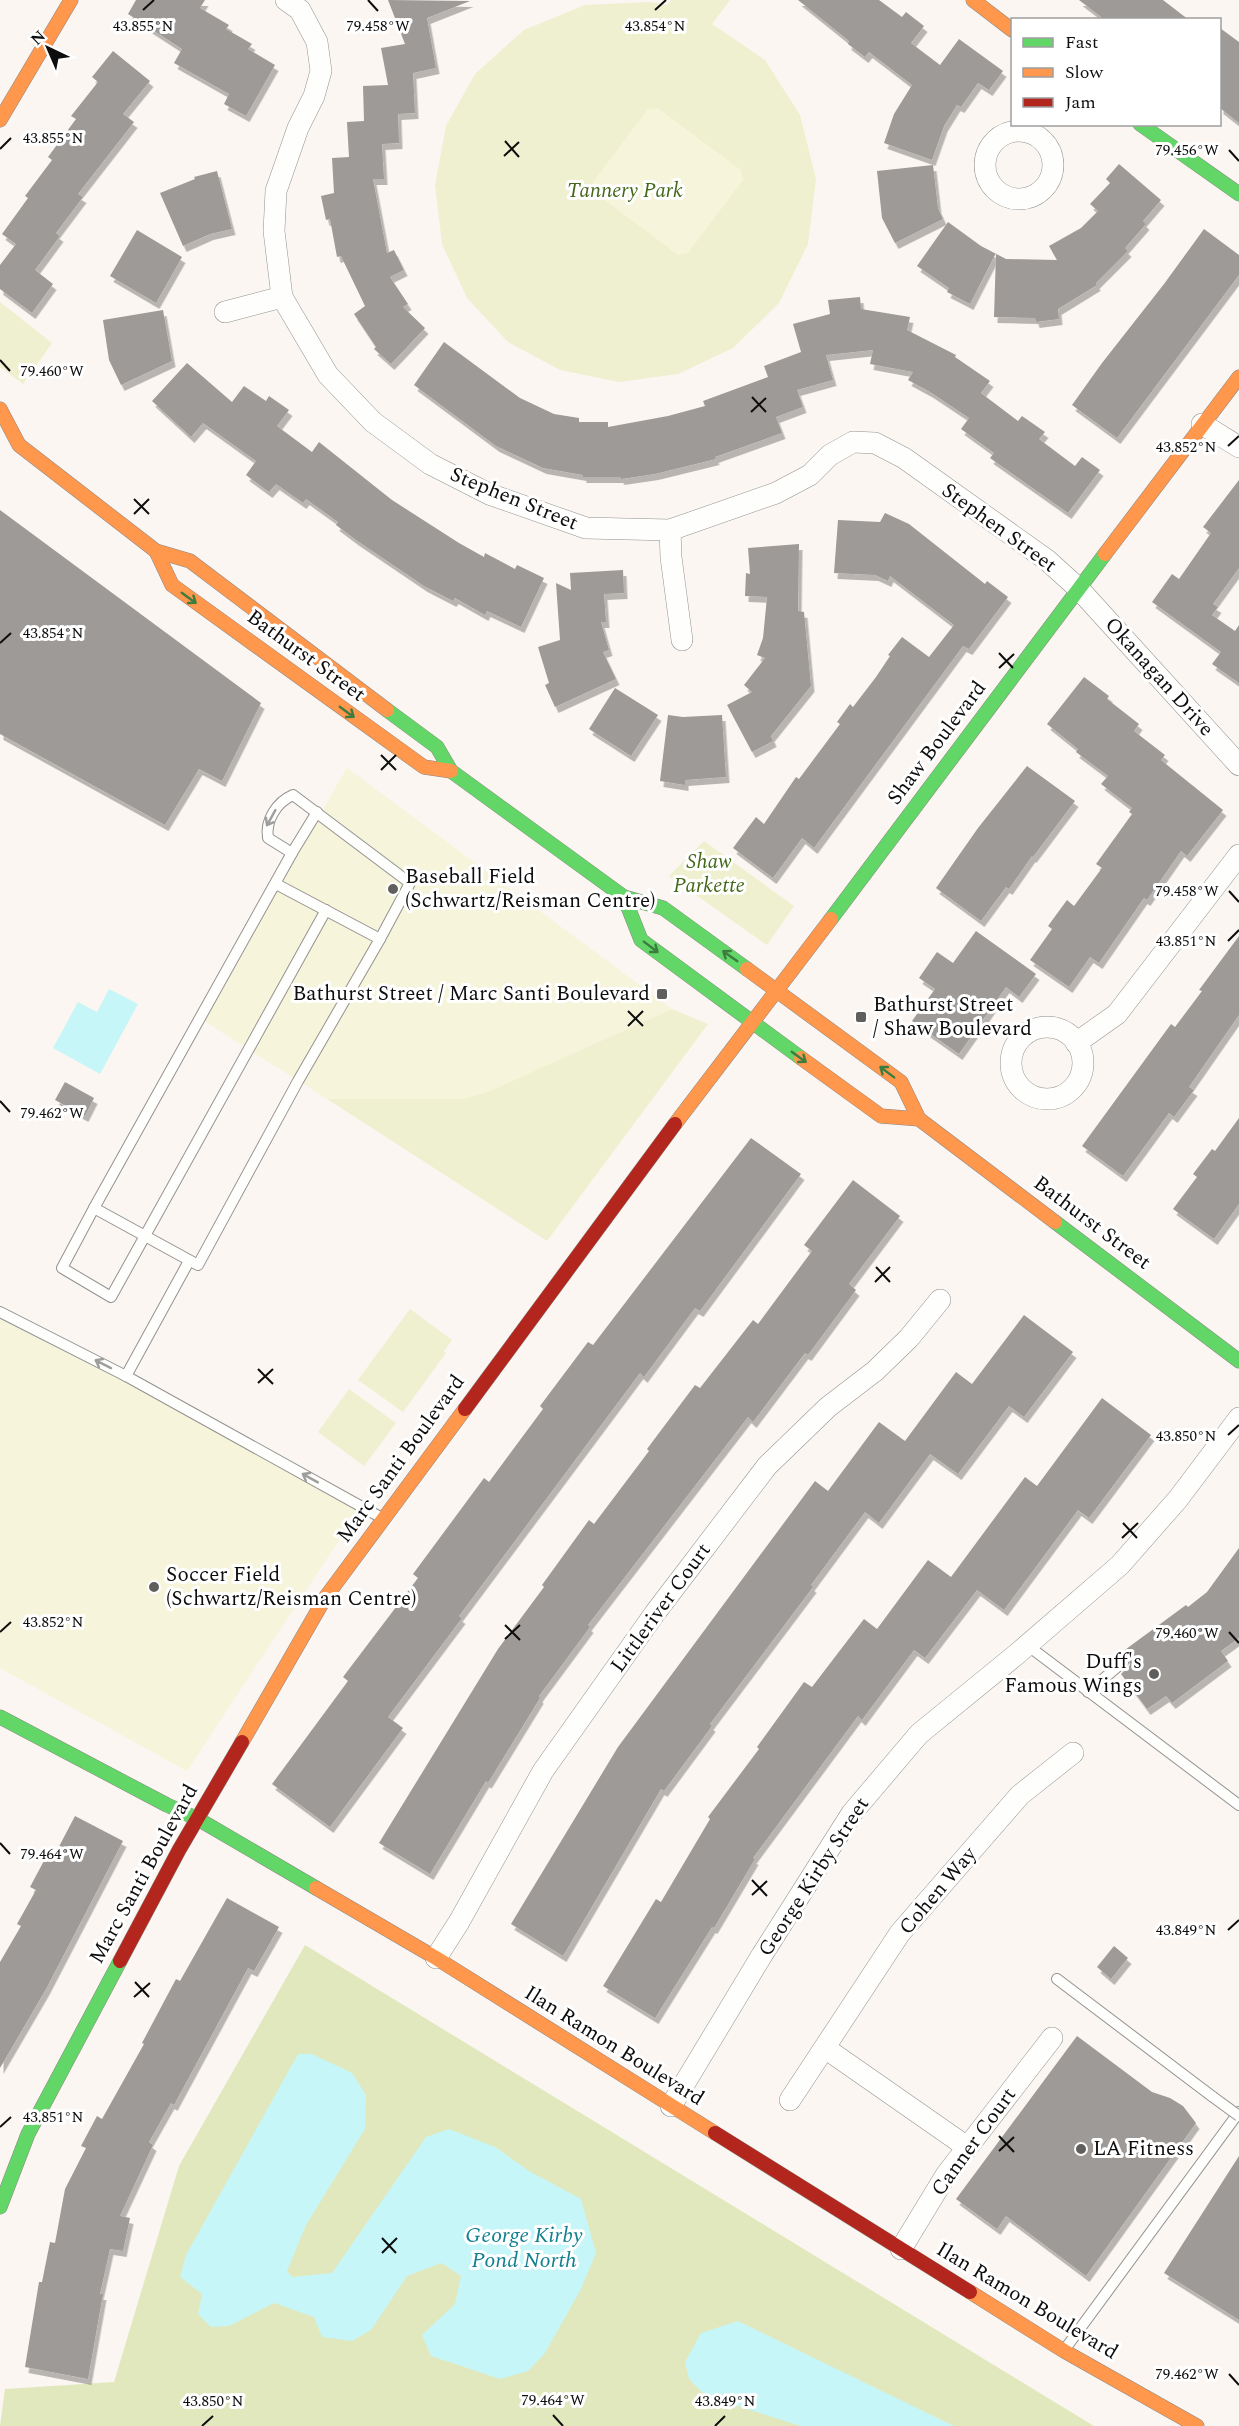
<svg xmlns="http://www.w3.org/2000/svg" width="1239" height="2426" font-family="Spectral,serif">
  <style>
    .green { fill: #eef0d0 }
    .forest { fill: #e2e8be }
    .pitch { fill: #f6f4da }
    .water { fill: #c6f6f7 }
    .building { fill: #9e9a97; filter: url(#shadow) }
    .lines { fill: none; stroke-linecap: round; stroke-linejoin: round }
    .lane-casing { stroke: #949290; stroke-width: 12 }
    .street-casing { stroke: #949290; stroke-width: 22 }
    .fast-casing { stroke: #8b8986; stroke-width: 15 }
    .slow-casing { stroke: #8b8986; stroke-width: 15 }
    .jam-casing { stroke: #8b8986; stroke-width: 15 }
    .lane { stroke: #fefefd; stroke-width: 10 }
    .street { stroke: #fefefd; stroke-width: 21 }
    .fast { stroke: #63d668; stroke-width: 14 }
    .slow { stroke: #ff974d; stroke-width: 14 }
    .jam { stroke: #b3261e; stroke-width: 14 }
    .lane-bridge-casing { stroke: #949290; stroke-width: 12; stroke-linecap: butt }
    .lane-bridge { stroke: #fefefd; stroke-width: 10 }
    .oneway { stroke: #3c7c3f }
    .oneway2 { stroke: #9e9e9d }
    .ticks { fill: none; stroke: #0d0d0d; stroke-width: 2 }
    .poi-dot { fill: #605f5d; stroke: #fff; stroke-width: 2 }
    .labels { text-anchor: middle; dominant-baseline: central; stroke-width: 6; stroke-linejoin: round; paint-order: stroke }
    .park-label { font-size: 21px; font-style: italic; fill: #44681a; stroke: #fff }
    .street-label { font-size: 21px; fill: #0d0d0d; stroke: #fff }
    .poi-label { font-size: 21px; fill: #0d0d0d; stroke: #fff; text-anchor: start }
    .water-label { font-size: 22px; font-style: italic; fill: #11818f; stroke: #fff }
    .ticks-label { font-size: 15px; text-anchor: middle; fill: #0d0d0d; stroke: #fff; stroke-width: 6; stroke-linejoin: round; paint-order: stroke }
  </style>
  <defs>
    <filter id="shadow"><feDropShadow dx="3.5" dy="6" stdDeviation="0" flood-color="#0004"/></filter>
  </defs>
  <rect width="100%" height="100%" fill="#fbf6f1"/>
  <g class="green">
    <polygon points="671,0 730,0 712,24 765,60 800,115 816,179 808,244 779,303 733,348 678,374 619,382 560,370 508,342 467,298 442,244 435,185 446,126 475,74 524,30 585,5 650,2 667,5"/>
    <polygon points="0,302 52,343 23,384 0,367"/>
    <polygon points="704,841 794,906 767,945 669,876"/>
    <polygon points="672,1009 708,1024 547,1241 327,1099 480,1094"/>
    <polygon points="410,1309 452,1340 444,1351 446,1353 403,1412 358,1380"/>
    <polygon points="349,1389 396,1423 364,1466 318,1432"/>
  </g>
  <polygon class="forest" points="305,1945 1094,2426 0,2426 5,2389 114,2382 179,2166"/>
  <g class="pitch">
    <polygon points="658,108 741,170 743,180 688,253 678,255 595,193 593,182 647,110"/>
    <polygon points="347,768 672,1009 490,1091 464,1099 327,1099 201,1019"/>
    <polygon points="0,1315 361,1507 187,1771 0,1668"/>
  </g>
  <g class="water">
    <polygon points="109,989 138,1004 100,1074 53,1048 78,1002 97,1012"/>
    <polygon points="298,2054 312,2054 352,2073 366,2095 365,2129 306,2225 287,2271 292,2277 332,2273 426,2137 449,2129 495,2147 529,2171 581,2199 596,2253 581,2289 545,2353 528,2371 500,2379 431,2356 422,2335 455,2304 461,2276 442,2263 407,2276 371,2330 352,2341 322,2337 314,2317 274,2303 229,2326 211,2327 198,2314 202,2294 180,2277 186,2255"/>
    <polygon points="738,2321 954,2426 801,2426 706,2396 689,2379 685,2362 701,2333"/>
  </g>
  <g class="building">
    <polygon points="136,0 205,0 200,8 229,25 226,29 252,44 248,49 275,65 246,116 224,104 229,94 174,63 182,49 128,14"/>
    <polygon points="388,0 470,1 427,18 436,68 413,73 415,113 398,114 399,143 382,144 384,179 373,179 387,253 394,250 404,270 390,277 408,304 403,307 425,328 391,364 374,349 376,347 354,314 365,306 341,256 337,257 330,219 326,220 321,196 334,193 332,158 349,157 347,122 364,121 363,86 388,85 381,48 405,44"/>
    <polygon points="798,0 879,0 902,17 906,12 924,26 911,43 940,65 959,39 1003,71 989,90 978,83 961,107 957,105 944,126 932,160 884,143 894,114 912,85 869,52 865,57 848,44 849,41"/>
    <polygon points="1079,0 1163,0 1189,20 1105,20"/>
    <polygon points="1220,28 1239,42 1239,123 1220,108"/>
    <polygon points="113,51 150,81 123,114 134,122 78,194 83,197 56,233 60,236 35,270 53,284 32,313 0,289 0,265 16,244 2,234 28,198 25,196 52,160 48,157 76,119 71,116 98,82 92,77"/>
    <polygon points="1119,164 1161,200 1143,221 1146,224 1125,248 1128,251 1096,283 1097,285 1058,309 1059,319 1036,322 1035,318 994,317 996,253 970,304 947,292 949,288 917,266 948,222 981,246 1006,259 1057,260 1049,246 1081,228 1098,211 1090,204 1110,183 1106,179"/>
    <polygon points="933,165 938,208 943,219 895,243 882,218 877,171"/>
    <polygon points="217,171 232,229 210,234 183,246 160,193 195,179 194,177"/>
    <polygon points="1204,229 1239,255 1239,275 1117,438 1072,405 1102,363 1164,284"/>
    <polygon points="137,230 182,257 156,303 110,276"/>
    <polygon points="860,297 861,309 910,317 907,330 956,355 955,357 990,381 981,393 1018,421 1022,416 1045,432 1039,439 1075,466 1082,457 1100,470 1068,513 990,458 994,453 961,429 969,418 930,392 908,380 913,372 870,364 873,350 826,355 833,380 797,390 803,407 776,417 782,433 715,457 716,459 655,474 621,479 620,477 583,477 583,475 543,468 496,446 414,385 444,342 520,398 554,414 579,418 579,422 608,422 608,427 668,416 705,406 703,401 768,377 764,366 801,352 793,324 830,314 828,300"/>
    <polygon points="163,310 172,361 121,385 109,360 103,320"/>
    <polygon points="187,363 232,402 244,386 266,401 269,396 289,410 277,426 312,452 319,442 392,500 459,543 484,557 485,553 515,569 517,565 544,578 521,627 487,611 485,615 455,598 453,601 424,586 356,540 336,525 338,522 306,499 303,503 276,484 269,492 246,475 256,461 203,423 191,437 152,401"/>
    <polygon points="1239,480 1239,568 1213,604 1218,607 1212,615 1235,631 1239,625 1239,683 1212,664 1221,652 1152,602 1172,574 1179,579 1211,533 1203,527"/>
    <polygon points="0,510 261,703 222,781 199,769 165,825 0,734"/>
    <polygon points="885,513 909,524 985,584 987,581 1008,597 969,649 963,646 814,848 802,838 773,878 733,848 756,817 764,824 796,777 799,779 840,724 837,722 850,704 853,707 876,677 890,656 888,655 902,637 929,657 954,625 890,576 888,581 875,575 834,573 838,520 880,522"/>
    <polygon points="799,544 798,611 804,612 811,686 771,736 773,741 752,752 727,705 752,692 744,685 765,658 757,655 763,638 767,597 745,596 746,573 750,574 748,548"/>
    <polygon points="623,570 624,593 604,594 606,622 601,622 609,650 603,652 616,679 555,707 545,685 549,683 538,647 560,640 556,583 571,590 570,573"/>
    <polygon points="1084,677 1109,696 1107,699 1139,724 1134,731 1165,755 1161,760 1223,810 1187,856 1181,851 1147,900 1144,898 1099,963 1090,957 1069,987 1030,960 1052,929 1048,926 1067,900 1074,906 1102,868 1096,864 1132,814 1129,812 1132,808 1101,784 1108,776 1076,752 1078,749 1047,724"/>
    <polygon points="615,688 658,715 631,756 589,729"/>
    <polygon points="668,715 683,717 722,715 726,777 685,780 685,785 660,781"/>
    <polygon points="1027,766 1075,801 1033,857 1032,856 1009,889 1006,887 981,921 936,888 978,828"/>
    <polygon points="976,931 1036,974 1019,997 1006,987 959,1054 912,1021 935,989 919,978 937,952 953,963"/>
    <polygon points="1239,936 1239,1015 1189,1087 1194,1090 1174,1117 1169,1113 1123,1176 1082,1146 1171,1024 1175,1027 1202,991 1199,990"/>
    <polygon points="65,1082 94,1098 85,1116 55,1100"/>
    <polygon points="1239,1118 1239,1204 1214,1239 1173,1209 1197,1177 1193,1174 1212,1149 1215,1151"/>
    <polygon points="751,1138 801,1174 700,1311 695,1308 644,1377 640,1373 459,1616 462,1618 388,1717 403,1728 330,1827 272,1784 348,1681 343,1677 418,1578 413,1574 484,1478 489,1482 543,1409 540,1406 588,1342 593,1345"/>
    <polygon points="853,1180 900,1216 849,1284 856,1290 808,1355 805,1353 753,1422 748,1417 588,1625 590,1627 539,1696 540,1698 488,1783 486,1781 430,1874 379,1843 498,1649 544,1587 542,1585 589,1520 594,1524 649,1451 647,1449 695,1385 700,1388 753,1320 758,1324 812,1251 804,1245"/>
    <polygon points="1024,1315 1073,1352 1024,1417 1009,1406 958,1474 930,1454 879,1523 865,1512 811,1585 813,1587 710,1724 712,1726 664,1791 661,1789 563,1956 511,1924 618,1747 815,1481 828,1491 879,1422 905,1441 956,1372 972,1384"/>
    <polygon points="1102,1398 1151,1435 1089,1518 1078,1510 1004,1610 977,1590 925,1658 914,1650 862,1720 858,1716 753,1858 755,1859 714,1928 712,1927 655,2018 603,1986 656,1899 661,1902 710,1819 708,1817 759,1749 757,1747 804,1682 812,1687 864,1619 877,1629 928,1560 951,1577 1025,1477 1037,1486"/>
    <polygon points="1239,1548 1239,1638 1221,1651 1228,1661 1172,1703 1166,1696 1147,1709 1121,1674 1130,1665 1129,1658 1118,1655 1186,1605 1188,1607 1207,1592"/>
    <polygon points="75,1816 123,1841 46,1989 0,2068 0,1962 21,1926 17,1924 36,1890 30,1887 46,1857 52,1860"/>
    <polygon points="227,1898 279,1927 254,1971 248,1968 174,2105 171,2103 149,2142 153,2145 120,2216 130,2218 123,2251 110,2249 100,2294 103,2294 88,2379 25,2367 39,2282 42,2282 50,2242 55,2243 65,2189 86,2148 81,2146 97,2116 102,2119 144,2044 142,2043 176,1979 180,1981"/>
    <polygon points="1114,1946 1128,1958 1111,1979 1097,1967"/>
    <polygon points="1077,2036 1152,2092 1170,2098 1183,2106 1196,2123 1086,2276 1006,2216 997,2229 956,2199"/>
    <polygon points="1239,2156 1239,2320 1164,2273"/>
  </g>
  <g class="lines">
    <g class="lane-casing">
      <g id="lane">
        <path d="M292,853L268,838C265,820 277,802 293,795L410,883L380,939"/>
        <polyline points="276,884 380,939 298,1081 198,1265 94,1208 292,853 317,812"/>
        <polyline points="94,1208 62,1268 111,1297 326,910"/>
        <polyline points="0,1312 126,1376 382,1518"/>
        <polyline points="126,1376 189,1261"/>
        <polyline points="1027,1645 1239,1805"/>
        <polyline points="1088,1692 1123,1662"/>
        <polyline points="1057,1979 1213,2097"/>
        <polyline points="1065,2349 1239,2112"/>
      </g>
    </g>
    <g class="street-casing">
      <g id="street">
        <polyline points="286,0 300,10 317,42 321,71 314,96 298,128 276,191 274,231 282,297 328,375 373,422 430,464 489,494 586,528 670,530 776,493 810,475 830,455 853,442 875,443 904,458 1047,560 1079,589 1239,765"/>
        <circle cx="1019" cy="165" r="34"/>
        <polyline points="225,312 282,297"/>
        <polyline points="1202,424 1239,447"/>
        <polyline points="670,530 671,557 682,640"/>
        <circle cx="1047" cy="1063" r="36"/>
        <polyline points="1076,1043 1117,1014 1239,855"/>
        <polyline points="436,1958 459,1922 543,1771 655,1613 767,1466 828,1407 875,1371 909,1338 940,1300"/>
        <polyline points="825,2048 967,2147"/>
        <polyline points="790,2100 900,1933 1020,1795 1073,1753"/>
        <polyline points="671,2106 762,1955 852,1813 919,1734 1017,1654 1120,1565 1178,1499 1239,1418"/>
        <polyline points="901,2249 946,2175 1052,2038"/>
      </g>
    </g>
    <g class="fast-casing">
      <g id="fast">
        <polyline points="1140,124 1239,194"/>
        <polyline points="387,710 437,747 451,771 624,897 663,908 747,969"/>
        <polyline points="624,897 641,940 801,1058"/>
        <polyline points="831,919 1105,554"/>
        <polyline points="1055,1222 1239,1361"/>
        <polyline points="0,1717 167,1805 198,1819 316,1888"/>
        <polyline points="0,2207 28,2134 120,1961"/>
      </g>
    </g>
    <g class="slow-casing">
      <g id="slow">
        <polyline points="973,0 1012,30"/>
        <polyline points="0,120 71,0"/>
        <polyline points="0,409 19,445 156,551 190,561 387,710"/>
        <polyline points="156,551 172,585 424,767 451,771"/>
        <polyline points="1105,554 1239,377"/>
        <polyline points="747,969 901,1082 919,1119 1055,1222"/>
        <polyline points="801,1058 881,1116 919,1119"/>
        <polyline points="675,1124 831,919"/>
        <polyline points="242,1742 325,1598 465,1409"/>
        <polyline points="316,1888 436,1958 715,2133"/>
        <polyline points="970,2292 1064,2351 1197,2426"/>
      </g>
    </g>
    <g class="jam-casing">
      <g id="jam">
        <polyline points="465,1409 675,1124"/>
        <polyline points="120,1961 179,1850 242,1742"/>
        <polyline points="715,2133 970,2292"/>
      </g>
    </g>
    <use href="#lane" class="lane"/>
    <use href="#street" class="street"/>
    <use href="#fast" class="fast"/>
    <use href="#slow" class="slow"/>
    <use href="#jam" class="jam"/>
    <g class="lane-bridge-casing">
      <polyline id="lane-bridge" points="1213,2097 1239,2116"/>
    </g>
    <use href="#lane-bridge" class="lane-bridge"/>
  </g>
  <defs><path id="oneway-shaft" d="M-6 0H5M1.5-3L5.5 0L1.5 3" fill="none" stroke-width="1.6" stroke-linecap="round" stroke-linejoin="round" transform="scale(1.5)"/></defs>
  <g class="oneway">
    <use href="#oneway-shaft" transform="translate(189 598) rotate(36)"/>
    <use href="#oneway-shaft" transform="translate(347 712) rotate(36)"/>
    <use href="#oneway-shaft" transform="translate(651 947) rotate(37)"/>
    <use href="#oneway-shaft" transform="translate(730 956) rotate(-145)"/>
    <use href="#oneway-shaft" transform="translate(799 1057) rotate(36)"/>
    <use href="#oneway-shaft" transform="translate(887 1072) rotate(-143)"/>
  </g>
  <g class="oneway2">
    <use href="#oneway-shaft" transform="translate(271 818) rotate(119)"/>
    <use href="#oneway-shaft" transform="translate(103 1364) rotate(-153)"/>
    <use href="#oneway-shaft" transform="translate(310 1478) rotate(-151)"/>
  </g>
  <path class="ticks" d="M368,0L378,11M143,10L154,0M655,10L666,0M505,141L519,157M0,149L11,138M1229,150L1239,161M504,156L519,142M0,360L10,371M752,397L766,412M751,412L766,398M1228,446L1239,436M134,499L149,514M134,514L149,499M0,643L11,633M999,653L1013,668M999,668L1014,654M381,755L396,770M381,770L396,755M1229,891L1239,902M1228,941L1239,930M628,1011L643,1026M628,1026L643,1011M0,1101L10,1112M876,1267L890,1282M875,1282L890,1267M258,1369L273,1384M258,1383L273,1369M1228,1435L1239,1425M1123,1523L1137,1538M1122,1538L1138,1523M505,1625L520,1640M0,1632L11,1622M1229,1632L1239,1643M505,1639L520,1625M0,1843L10,1854M752,1880L767,1896M752,1895L767,1881M1228,1930L1239,1920M135,1982L149,1997M134,1997L150,1983M0,2127L11,2117M999,2136L1014,2152M999,2151L1014,2137M382,2238L396,2253M382,2253L397,2238M1229,2374L1239,2385M553,2415L563,2426M202,2426L213,2416M715,2426L725,2416"/>
  <g class="poi-dot">
    <circle cx="393" cy="889" r="6"/>
    <rect x="656" y="988" width="12" height="12" rx="3"/>
    <rect x="855" y="1011" width="12" height="12" rx="3"/>
    <circle cx="154" cy="1587" r="6"/>
    <circle cx="1154" cy="1674" r="6"/>
    <circle cx="1081" cy="2149" r="6"/>
  </g>
  <g class="labels">
    <g class="park-label">
      <text x="625" y="191">Tannery Park</text>
      <text x="709" y="862">Shaw<tspan x="709" dy="24">Parkette</tspan></text>
    </g>
    <g class="street-label">
      <text transform="translate(514 499) rotate(22)">Stephen Street</text>
      <text transform="translate(999 528) rotate(36)">Stephen Street</text>
      <text transform="translate(306 656) rotate(36)">Bathurst Street</text>
      <text transform="translate(1159 677) rotate(48)">Okanagan Drive</text>
      <text transform="translate(937 743) rotate(-53)">Shaw Boulevard</text>
      <text transform="translate(1092 1223) rotate(37)">Bathurst Street</text>
      <text transform="translate(401 1459) rotate(-54)">Marc Santi Boulevard</text>
      <text transform="translate(661 1608) rotate(-54)">Littleriver Court</text>
      <text transform="translate(144 1874) rotate(-61)">Marc Santi Boulevard</text>
      <text transform="translate(814 1877) rotate(-57)">George Kirby Street</text>
      <text transform="translate(938 1891) rotate(-50)">Cohen Way</text>
      <text transform="translate(614 2046) rotate(32)">Ilan Ramon Boulevard</text>
      <text transform="translate(974 2142) rotate(-54)">Canner Court</text>
      <text transform="translate(1027 2301) rotate(31)">Ilan Ramon Boulevard</text>
    </g>
    <g class="poi-label">
      <text x="405" y="877">Baseball Field<tspan x="405" dy="24">(Schwartz/Reisman Centre)</tspan></text>
      <text x="650" y="994" text-anchor="end">Bathurst Street / Marc Santi Boulevard</text>
      <text x="873" y="1005">Bathurst Street<tspan x="873" dy="24">/ Shaw Boulevard</tspan></text>
      <text x="166" y="1575">Soccer Field<tspan x="166" dy="24">(Schwartz/Reisman Centre)</tspan></text>
      <text x="1142" y="1662" text-anchor="end">Duff's<tspan x="1142" dy="24">Famous Wings</tspan></text>
      <text x="1093" y="2149">LA Fitness</text>
    </g>
    <g class="water-label">
      <text x="524" y="2235">George Kirby<tspan x="524" dy="25">Pond North</tspan></text>
    </g>
  </g>
  <g class="ticks-label">
    <text x="143" y="31">43.855°N</text>
    <text x="655" y="31">43.854°N</text>
    <text x="378" y="31">79.458°W</text>
    <text x="53" y="143">43.855°N</text>
    <text x="1187" y="155">79.456°W</text>
    <text x="52" y="376">79.460°W</text>
    <text x="1186" y="452">43.852°N</text>
    <text x="53" y="638">43.854°N</text>
    <text x="1187" y="896">79.458°W</text>
    <text x="1186" y="946">43.851°N</text>
    <text x="52" y="1118">79.462°W</text>
    <text x="1186" y="1441">43.850°N</text>
    <text x="53" y="1627">43.852°N</text>
    <text x="1187" y="1638">79.460°W</text>
    <text x="52" y="1859">79.464°W</text>
    <text x="1186" y="1935">43.849°N</text>
    <text x="53" y="2122">43.851°N</text>
    <text x="1187" y="2379">79.462°W</text>
    <text x="553" y="2405">79.464°W</text>
    <text x="213" y="2406">43.850°N</text>
    <text x="725" y="2406">43.849°N</text>
  </g>
  <rect x="1011" y="18" width="210" height="108" fill="#ffffff" stroke="#9e9e9e" stroke-width="1.5"/>
  <rect x="1023" y="38" width="30" height="9" fill="#63d668" stroke="#9e9e9e" stroke-width="1.5"/>
  <text x="1065" y="48" font-size="18" fill="#0d0d0d">Fast</text>
  <rect x="1023" y="68" width="30" height="9" fill="#ff974d" stroke="#9e9e9e" stroke-width="1.5"/>
  <text x="1065" y="78" font-size="18" fill="#0d0d0d">Slow</text>
  <rect x="1023" y="98" width="30" height="9" fill="#b3261e" stroke="#9e9e9e" stroke-width="1.5"/>
  <text x="1065" y="108" font-size="18" fill="#0d0d0d">Jam</text>
  <g transform="translate(48 48) rotate(316)" stroke="#ffffff" stroke-width="4.5" paint-order="stroke">
  <path d="M0-4.5L10 22L0 15L-10 22Z" fill="#0d0d0d"/>
  <text y="-9" font-size="16" font-weight="bold" text-anchor="middle" fill="#0d0d0d">N</text>
  </g>
</svg>
